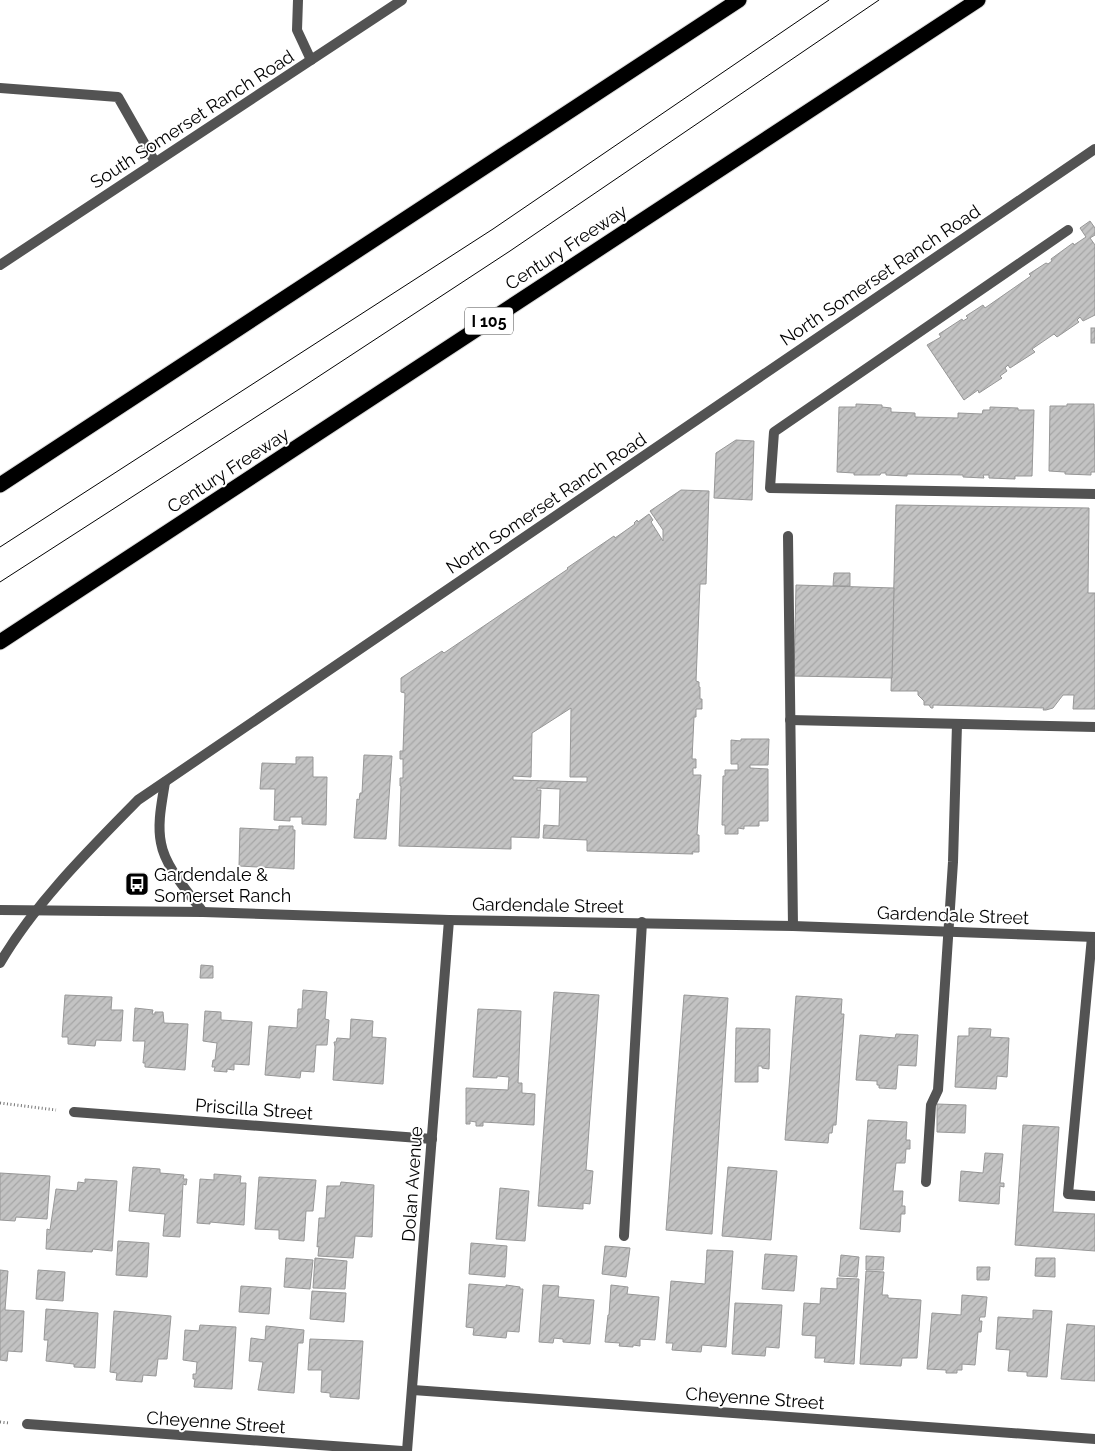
<svg xmlns="http://www.w3.org/2000/svg" width="1095" height="1451" font-family="Raleway,sans-serif">
  <style>
    .building { fill: url(#building-hatch); stroke: #979797; fill-rule: evenodd }
    .lines { fill: none; stroke-linecap: round; stroke-linejoin: round }
    .motorway-casing { stroke: #dbdbdb; stroke-width: 17 }
    .path { stroke: #757575; stroke-width: 3; stroke-dasharray: 1 2.5; stroke-linecap: butt }
    .service { stroke: #535353; stroke-width: 10 }
    .minor { stroke: #535353; stroke-width: 10 }
    .tertiary { stroke: #535353; stroke-width: 10 }
    .motorway { stroke: #000; stroke-width: 15 }
    .tram { stroke: #000; stroke-width: 1 }
    .labels { text-anchor: middle; dominant-baseline: central; stroke-width: 4; stroke-linejoin: round; paint-order: stroke }
    .shield { fill: #fff; stroke: #4c4c4c; stroke-width: 1 }
    .shield-label { font-size: 16px; font-weight: bold; fill: #000 }
    .street-label { font-size: 18px; fill: #000; stroke: #fff }
    .poi-label { font-size: 18px; fill: #000; stroke: #fff; text-anchor: start }
  </style>
  <defs>
    <pattern id="building-hatch" width="6" height="6" patternUnits="userSpaceOnUse" patternTransform="scale(1.25)"><rect width="6" height="6" fill="#c3c3c3"/><path d="M-1 1l2-2M0 6l6-6M5 7l2-2" fill="none" stroke="#a6a6a6"/></pattern>
  </defs>
  <rect width="100%" height="100%" fill="#fff"/>
  <g class="building">
    <polygon points="1090,221 1095,228 1095,235 1090,238 1095,245 1095,315 1083,321 1080,317 1077,320 1079,322 1057,337 1054,334 1032,349 1035,352 1010,368 1008,365 1005,368 1007,371 1000,376 1002,378 979,393 978,390 964,400 927,345 941,337 939,334 962,319 963,321 968,318 966,316 983,305 985,308 1031,276 1029,274 1046,263 1048,264 1052,261 1051,259 1073,243 1074,245 1086,237 1080,228"/>
    <rect x="1091" y="328" width="4" height="15"/>
    <polygon points="856,404 882,405 882,407 891,408 891,412 915,413 915,417 958,418 958,413 982,414 983,410 990,410 990,407 1018,408 1018,410 1034,410 1032,476 1015,476 1015,479 989,478 989,475 983,475 984,478 963,477 963,475 907,474 907,476 886,475 886,473 881,473 880,475 854,475 854,473 837,472 839,407 856,407"/>
    <polygon points="1067,404 1094,404 1095,472 1091,472 1091,475 1065,474 1065,472 1049,471 1050,406 1067,406"/>
    <polygon points="736,440 754,441 752,500 714,498 716,453"/>
    <path d="M681,490L709,491L706,584H700L696,681L699,682V687H700V699H702V709H696V717H694L692,759H696V768H693V775H701L697,835H699V852H692L693,854L587,851V840L543,838L544,825L559,826L560,789L537,788V790H541L539,838L511,837V849L399,846L401,786H400V778H403V759H400V751H403L405,693L401,692V678L442,651L444,653L568,569L567,568L614,536L615,538L635,524L634,523L637,520L638,522L649,514L653,520L651,522L663,541V530L650,511ZM571,708L570,777H587V782L513,780V776L531,777L532,733Z"/>
    <polygon points="896,505 1089,508 1088,593 1095,593 1095,709 1073,709 1074,695 1063,695 1053,708 1046,710 1043,710 1044,708 933,705 933,708 931,708 929,705 924,705 924,701 918,695 918,691 891,691"/>
    <polygon points="834,573 850,573 850,586 833,586"/>
    <polygon points="796,585 894,588 892,678 794,676"/>
    <polygon points="741,739 769,739 768,765 750,765 750,768 768,769 768,821 759,821 759,826 744,826 744,829 738,828 738,834 725,834 725,825 722,825 723,776 725,776 725,770 738,770 738,764 731,764 731,740 741,741"/>
    <polygon points="364,755 392,756 386,839 354,838 357,799 359,800 360,793 362,793"/>
    <polygon points="296,757 313,757 313,777 327,777 326,825 302,824 302,817 290,817 290,821 274,820 275,789 260,789 262,763 296,764"/>
    <polygon points="279,826 293,826 293,830 295,830 294,869 239,866 240,828 279,830"/>
    <polygon points="201,965 213,966 213,978 200,978"/>
    <polygon points="303,990 327,992 325,1019 329,1020 327,1045 316,1045 314,1072 301,1071 300,1078 265,1075 269,1026 297,1028 298,1009 302,1009"/>
    <polygon points="554,992 599,995 586,1170 593,1171 590,1204 583,1203 583,1209 538,1206"/>
    <polygon points="65,995 112,997 111,1010 123,1010 121,1041 96,1040 95,1046 68,1044 68,1037 62,1037"/>
    <polygon points="684,995 728,998 712,1234 666,1230"/>
    <polygon points="796,996 842,999 841,1014 844,1014 836,1125 833,1125 832,1133 829,1133 828,1143 785,1140"/>
    <polygon points="135,1008 153,1010 152,1014 155,1014 155,1012 163,1012 164,1023 188,1024 185,1070 145,1067 145,1063 143,1063 145,1041 133,1041"/>
    <polygon points="478,1009 521,1011 518,1083 522,1083 522,1093 535,1094 534,1125 483,1122 483,1126 476,1126 476,1122 470,1121 470,1124 466,1124 466,1088 508,1090 509,1077 497,1076 497,1078 473,1077"/>
    <polygon points="205,1011 221,1012 221,1020 252,1022 249,1065 234,1064 234,1070 227,1069 227,1072 214,1071 215,1067 212,1067 213,1060 215,1060 217,1043 203,1041"/>
    <polygon points="351,1019 373,1021 372,1037 386,1038 383,1084 333,1080 335,1047 334,1042 336,1042 337,1038 350,1039"/>
    <polygon points="736,1028 770,1029 769,1069 762,1068 762,1066 758,1066 758,1082 735,1082"/>
    <polygon points="969,1028 991,1029 990,1037 1009,1038 1007,1077 997,1076 996,1089 955,1087 958,1036 969,1036"/>
    <polygon points="896,1034 918,1035 916,1066 898,1065 896,1089 879,1088 879,1085 877,1085 877,1081 856,1080 860,1035 895,1038"/>
    <polygon points="937,1104 966,1105 965,1133 937,1132"/>
    <polygon points="868,1120 907,1122 906,1140 910,1140 910,1149 906,1149 905,1163 896,1163 893,1191 903,1191 902,1206 905,1206 905,1214 901,1214 900,1232 860,1229"/>
    <polygon points="1023,1125 1059,1127 1053,1212 1095,1214 1095,1251 1015,1245"/>
    <polygon points="985,1153 1003,1154 1000,1183 1004,1183 1004,1187 1000,1186 999,1204 959,1201 961,1171 983,1173"/>
    <polygon points="133,1167 160,1169 160,1173 184,1175 183,1179 187,1179 186,1185 183,1184 180,1237 163,1236 165,1214 129,1211"/>
    <polygon points="728,1167 777,1171 771,1240 722,1236"/>
    <polygon points="0,1173 50,1176 47,1219 16,1217 15,1221 0,1220"/>
    <polygon points="214,1174 241,1176 240,1183 246,1183 244,1225 210,1222 210,1224 197,1223 200,1179 214,1180"/>
    <polygon points="259,1177 316,1180 313,1211 306,1211 304,1241 279,1239 279,1230 255,1229"/>
    <polygon points="85,1179 117,1181 112,1251 93,1249 92,1252 46,1249 47,1229 50,1230 56,1189 77,1191 78,1182 85,1183"/>
    <polygon points="341,1182 374,1185 372,1237 355,1236 353,1258 318,1256 319,1246 317,1247 319,1218 325,1218 327,1186 340,1186"/>
    <polygon points="500,1188 529,1191 525,1241 496,1239"/>
    <polygon points="118,1241 149,1243 147,1277 116,1275"/>
    <polygon points="471,1243 507,1246 505,1277 469,1274"/>
    <polygon points="605,1246 630,1248 626,1277 602,1274"/>
    <polygon points="707,1250 733,1251 726,1347 702,1345 701,1352 672,1350 673,1343 666,1343 671,1281 705,1284"/>
    <polygon points="765,1254 797,1256 794,1291 762,1289"/>
    <polygon points="841,1255 859,1257 857,1277 839,1276"/>
    <polygon points="866,1256 884,1257 883,1270 866,1270"/>
    <polygon points="286,1258 313,1260 310,1289 284,1287"/>
    <polygon points="315,1258 347,1261 345,1289 313,1288"/>
    <polygon points="1036,1258 1055,1258 1055,1277 1035,1276"/>
    <polygon points="977,1267 990,1267 989,1280 977,1280"/>
    <polygon points="0,1270 8,1271 5,1310 24,1311 22,1352 8,1351 7,1361 0,1360"/>
    <polygon points="38,1270 65,1272 63,1301 36,1299"/>
    <polygon points="866,1271 884,1272 882,1295 888,1295 888,1298 921,1300 917,1358 902,1358 901,1366 860,1364"/>
    <polygon points="837,1278 859,1279 854,1364 824,1362 825,1358 815,1358 816,1336 802,1335 804,1303 820,1304 821,1288 837,1289"/>
    <polygon points="469,1284 506,1287 506,1285 520,1287 520,1289 523,1289 519,1332 507,1331 506,1338 473,1335 474,1328 466,1327"/>
    <polygon points="543,1285 559,1286 558,1297 594,1300 590,1344 563,1342 563,1339 554,1338 553,1343 539,1342"/>
    <polygon points="611,1285 628,1287 627,1294 659,1297 655,1340 640,1339 640,1346 633,1345 633,1347 619,1346 620,1343 605,1342 608,1315 609,1315"/>
    <polygon points="241,1286 271,1288 269,1314 239,1312"/>
    <polygon points="312,1291 346,1293 344,1322 310,1319"/>
    <polygon points="962,1295 987,1297 985,1317 980,1317 979,1321 982,1321 981,1332 978,1332 975,1365 962,1364 962,1370 957,1370 957,1373 946,1373 946,1370 927,1369 932,1313 961,1315"/>
    <polygon points="735,1303 782,1305 779,1348 766,1347 765,1356 732,1354"/>
    <polygon points="46,1309 98,1313 95,1368 74,1367 74,1364 46,1361 48,1340 44,1340"/>
    <polygon points="1033,1310 1052,1311 1047,1377 1027,1376 1027,1372 1008,1371 1010,1350 996,1349 998,1317 1033,1319"/>
    <polygon points="114,1311 171,1316 167,1359 158,1359 156,1376 143,1375 142,1382 116,1380 117,1373 110,1372"/>
    <polygon points="1067,1324 1095,1326 1095,1381 1061,1379"/>
    <polygon points="200,1325 236,1327 232,1389 194,1387 195,1379 193,1379 193,1374 196,1374 197,1362 183,1360 185,1330 199,1331"/>
    <polygon points="266,1326 304,1330 303,1343 298,1343 294,1393 258,1390 263,1362 249,1361 251,1338 265,1340"/>
    <polygon points="310,1339 363,1341 359,1399 330,1397 330,1393 321,1392 322,1370 308,1370"/>
  </g>
  <g class="lines">
    <g class="motorway-casing">
      <g id="motorway">
        <polyline points="0,485 739,0"/>
        <polyline points="0,642 978,0"/>
      </g>
    </g>
    <g class="path">
      <polyline points="0,1103 56,1110"/>
      <polyline points="0,1422 9,1423"/>
    </g>
    <g class="service">
      <polyline points="298,0 297,30 311,60"/>
      <polyline points="0,88 118,97 155,162"/>
      <polyline points="1068,230 774,432 770,488 1095,494"/>
      <polyline points="788,536 793,926"/>
      <polyline points="790,720 1095,727"/>
      <polyline points="1092,937 1068,1194 1095,1196"/>
      <polyline points="926,1182 931,1105 938,1090 953,862 957,724"/>
      <polyline points="624,1236 642,922"/>
    </g>
    <g class="minor">
      <polyline points="74,1112 432,1139"/>
      <polyline points="413,1390 1095,1439"/>
      <polyline points="27,1424 402,1451"/>
      <polyline points="407,1451 449,920"/>
    </g>
    <g class="tertiary">
      <polyline points="0,265 402,0"/>
      <path d="M165,782C162,802 157,823 161,843C165,867 189,893 203,912"/>
      <polyline points="0,910 203,912 449,920 793,926 1095,937"/>
      <path d="M0,963C35,903 90,849 138,800L1095,149"/>
    </g>
    <use href="#motorway" class="motorway"/>
    <g class="tram">
      <polyline points="0,547 493,229 829,0"/>
      <polyline points="0,582 301,388 510,251 879,0"/>
    </g>
  </g>
  <defs>
    <g id="bus-square" transform="scale(1.25)"><rect x="-9" y="-9" width="18" height="18" rx="4" fill="#000" stroke="#fff"/><path d="M-5-6H5V4H4V6H2V4H-2V6H-4V4H-5ZM-3.5-4V0h7V-4ZM-3.5 1.2v1.5H-2V1.2ZM2 1.2v1.5H3.5V1.2Z" fill="#fff"/></g>
  </defs>
  <g fill-rule="evenodd">
    <use href="#bus-square" x="137" y="884"/>
  </g>
  <g class="labels">
    <rect class="shield" x="465" y="307.5" width="48" height="27" rx="4"/>
    <g class="shield-label">
      <text x="489" y="321">I 105</text>
    </g>
    <g class="street-label">
      <text transform="translate(192 119) rotate(-33)">South Somerset Ranch Road</text>
      <text transform="translate(566 247) rotate(-33)">Century Freeway</text>
      <text transform="translate(880 275) rotate(-34)">North Somerset Ranch Road</text>
      <text transform="translate(228 470) rotate(-33)">Century Freeway</text>
      <text transform="translate(546 503) rotate(-34)">North Somerset Ranch Road</text>
      <text transform="translate(548 905) rotate(1)">Gardendale Street</text>
      <text transform="translate(953 915) rotate(2)">Gardendale Street</text>
      <text transform="translate(254 1109) rotate(4)">Priscilla Street</text>
      <text transform="translate(412 1184) rotate(-86)">Dolan Avenue</text>
      <text transform="translate(755 1398) rotate(4)">Cheyenne Street</text>
      <text transform="translate(216 1422) rotate(4)">Cheyenne Street</text>
    </g>
    <g class="poi-label">
      <text x="154" y="874">Gardendale &amp;<tspan x="154" dy="21">Somerset Ranch</tspan></text>
    </g>
  </g>
</svg>
